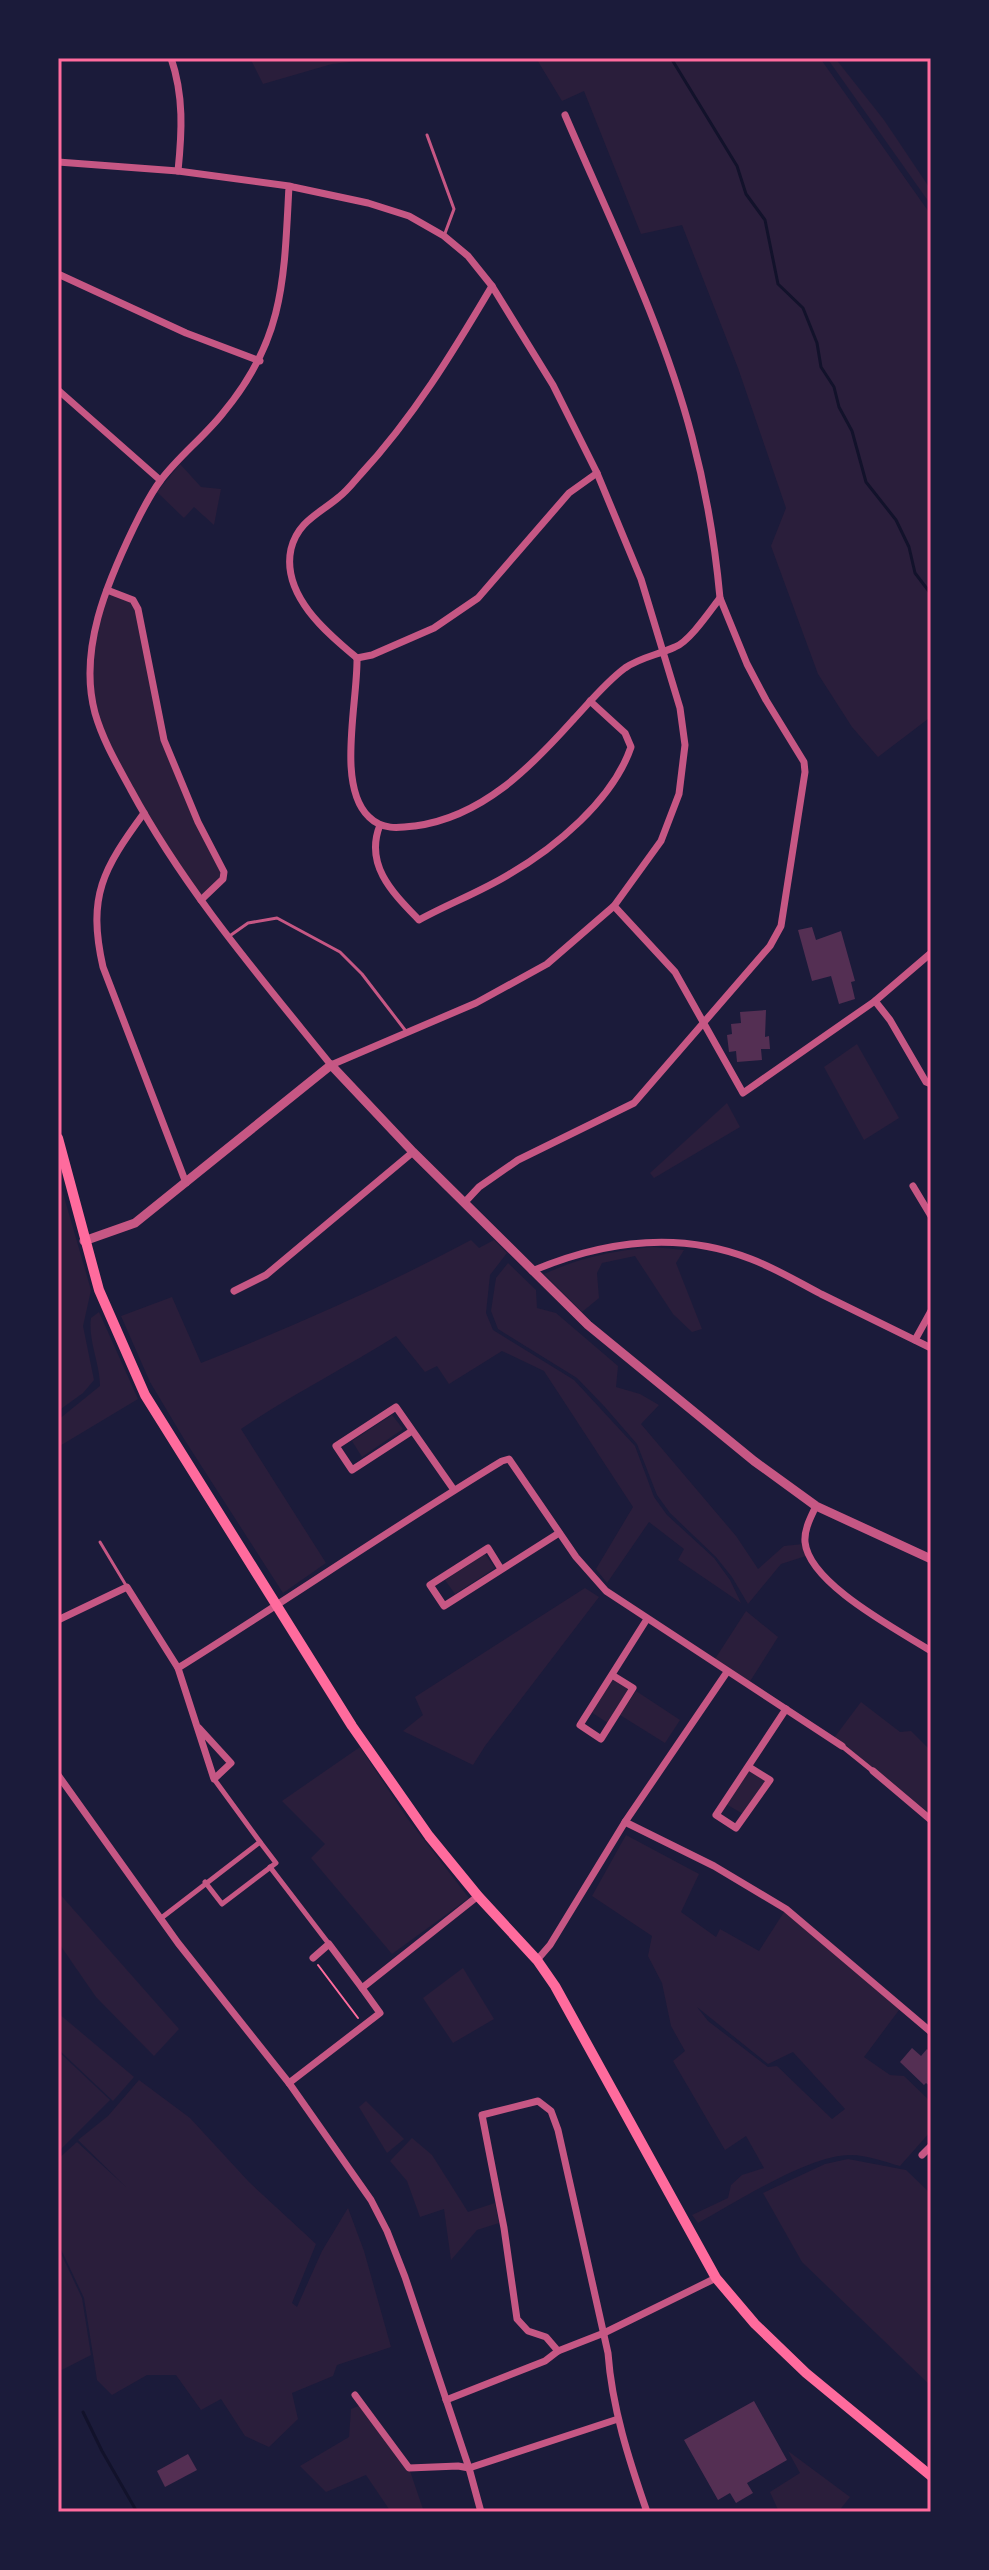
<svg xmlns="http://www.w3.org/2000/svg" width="989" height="2570" font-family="'DM Sans',sans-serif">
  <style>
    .green { fill: #2a1e3b; fill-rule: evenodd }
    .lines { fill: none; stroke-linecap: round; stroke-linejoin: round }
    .stream { stroke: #12122b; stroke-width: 3 }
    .building { fill: #542f53 }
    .path { stroke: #ff6b9d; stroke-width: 2 }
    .service { stroke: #c65784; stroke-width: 3 }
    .pedestrian { stroke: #c65784; stroke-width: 5 }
    .minor { stroke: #c65784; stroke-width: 7 }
    .tertiary { stroke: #c65784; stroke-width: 9 }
    .secondary { stroke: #ff6b9d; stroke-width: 10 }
    .neatline { fill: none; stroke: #ff6b9d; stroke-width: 3 }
  </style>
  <rect width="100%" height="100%" fill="#1b1b3a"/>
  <g class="green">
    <polygon points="250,58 385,58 332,64 263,84"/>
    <polygon points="536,58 820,58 931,215 931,721 928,719 878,757 852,727 818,674 771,546 786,508 738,368 682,225 641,234 584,91 562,101"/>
    <polygon points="827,58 835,58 884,120 931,190 931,205"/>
    <polygon points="180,464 201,487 221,489 214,525 194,507 184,518 157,492"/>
    <polygon points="107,590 133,600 164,740 224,872 223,879 201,900 144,813 95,713 90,673 95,629"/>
    <polygon points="857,1044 899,1118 864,1140 824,1067"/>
    <polygon points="727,1103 740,1127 654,1178 650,1173"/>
    <polygon points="58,1176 91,1290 83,1326 94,1380 83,1393 58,1411"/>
    <path d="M471,1240L479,1248L494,1240L507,1253L490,1275L486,1313L493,1330L574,1380L635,1446L654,1497L667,1515L714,1558L730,1580L741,1603L678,1560L684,1549L649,1522L607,1583L596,1569L633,1507L544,1371L502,1351L449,1384L437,1366L425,1372L396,1336C345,1368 291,1395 241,1429L326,1563L283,1593L184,1439L150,1382L121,1316L172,1297L201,1363C294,1326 383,1287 471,1240Z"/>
    <path d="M653,1247L684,1250L676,1263L702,1329L692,1332L673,1314L635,1256L602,1263L597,1273L599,1298L582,1312L544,1274C582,1257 612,1251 653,1247Z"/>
    <polygon points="508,1263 536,1290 537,1308 556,1313 618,1366 616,1387 640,1394 659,1405 641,1424 736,1536 758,1569 784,1546 803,1544 806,1556 781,1564 748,1604 732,1577 716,1557 670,1513 657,1495 637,1444 604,1406 577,1378 498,1329 491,1311 496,1278"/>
    <path d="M99,1312L138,1399L58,1447V1420L100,1386C100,1363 88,1341 91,1318Z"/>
    <polygon points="392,1415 403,1429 362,1457 352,1441"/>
    <polygon points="485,1554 495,1568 455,1594 445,1580"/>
    <polygon points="585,1588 599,1597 485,1746 473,1765 403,1731 423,1715 415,1697"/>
    <polygon points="746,1611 778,1637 749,1683 715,1659"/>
    <polygon points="612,1678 631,1689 608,1723 591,1712"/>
    <polygon points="636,1691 680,1720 665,1743 620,1715"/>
    <polygon points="861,1702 900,1732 911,1731 931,1751 931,1815 834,1738"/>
    <polygon points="360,1747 407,1818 469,1898 392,1954 311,1858 325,1844 282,1801"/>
    <polygon points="749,1770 766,1781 743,1814 726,1804"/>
    <path d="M626,1835L699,1874L681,1912L716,1937L720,1929L759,1951L786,1909L902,2006L864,2057L890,2075L904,2076L931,2102V2131L900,2166C885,2162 867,2155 851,2155C810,2154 735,2203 698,2223L692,2215L728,2198L731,2185L742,2175L764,2168L746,2136L725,2150L673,2061L685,2051L671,2026L662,1983L648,1956L652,1936L592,1896ZM697,2007L768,2064L793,2052L845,2109L832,2119L777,2066L768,2067L708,2021Z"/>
    <polygon points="58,1892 179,2029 154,2056 96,1997 58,1942"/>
    <polygon points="463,1968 494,2019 453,2043 423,1998"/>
    <polygon points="58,2013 134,2077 113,2101 58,2049"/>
    <polygon points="58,2051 110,2100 58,2152"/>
    <polygon points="139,2080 190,2118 249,2182 316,2244 292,2303 297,2307 322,2251 348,2208 364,2251 391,2347 337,2365 333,2376 292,2393 298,2419 269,2447 245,2436 221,2399 201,2410 176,2375 147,2375 112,2395 97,2380 84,2298 58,2243 58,2159 77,2142 126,2187 78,2140 108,2116"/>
    <polygon points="366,2101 404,2139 387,2153 359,2107"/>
    <polygon points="412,2138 432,2155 468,2212 495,2203 499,2223 477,2230 451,2260 444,2209 420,2217 407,2181 390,2161"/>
    <polygon points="848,2159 906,2170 931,2194 931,2386 802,2262 763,2193 825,2164"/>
    <polygon points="58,2247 82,2298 91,2355 58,2372"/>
    <polygon points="361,2405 409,2468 424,2512 391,2512 366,2475 326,2492 300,2466 349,2437 351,2409"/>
    <polygon points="788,2451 850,2497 838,2512 779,2512 770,2492 800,2473"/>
  </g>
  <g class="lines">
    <g class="stream">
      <polyline points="671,58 737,166 746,194 765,220 778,284 803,308 817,343 821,367 834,387 839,407 852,431 866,482 896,520 909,547 915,573 931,594"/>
      <polyline points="83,2412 102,2451 137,2512"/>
    </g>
  </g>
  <g class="building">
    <polygon points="812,927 816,940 841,931 855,981 851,982 855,999 839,1004 831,976 812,981 798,930"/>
    <polygon points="766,1010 765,1037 769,1036 770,1049 761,1049 762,1060 737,1062 736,1051 729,1052 727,1035 732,1034 731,1024 741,1023 740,1012"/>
    <polygon points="912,2048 921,2056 927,2049 931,2053 931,2087 926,2083 924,2085 900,2062"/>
    <polygon points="754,2401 787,2460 747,2483 753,2493 736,2503 730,2493 718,2500 684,2440"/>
    <polygon points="188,2454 197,2470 165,2487 157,2471"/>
  </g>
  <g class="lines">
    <polyline class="path" points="318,1965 358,2018"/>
    <g class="service">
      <polyline points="427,135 454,209 444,236"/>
      <polyline points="231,935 248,923 277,918 340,952 362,974 405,1030"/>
      <polyline points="100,1542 127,1587"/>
    </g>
    <g class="pedestrian">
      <polyline points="842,1746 873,1771"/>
      <polyline points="214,1779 260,1842"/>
      <polyline points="270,1867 329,1944"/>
      <polyline points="160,1919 260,1842 276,1863 222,1904 205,1882"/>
    </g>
    <g class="minor">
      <path d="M171,58C184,96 182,132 178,171"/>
      <path d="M58,162L178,171L289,186L293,187L368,203L409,216L444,236L468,256L492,286L553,385L597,473L641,579L680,708L685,745L679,794L661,841L614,906L547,964L476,1003L331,1065C260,977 185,890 131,790C118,766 103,741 95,713C78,650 107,583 134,527C142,511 150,494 161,480C179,456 204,437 223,413C285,339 284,278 289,186"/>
      <polyline points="58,274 186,333 260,361"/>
      <polyline points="58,390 160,480"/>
      <polyline points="107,590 133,600 138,609 164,740 198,822 224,872 223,879 201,900"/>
      <path d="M357,658C358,701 336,786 369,817C382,830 398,828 415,826C482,817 530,768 573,720C589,703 606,682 625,668C641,657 658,655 675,647C689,642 710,611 720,598C715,544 706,490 692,437C663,326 610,220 565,115"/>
      <path d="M357,658C327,633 281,595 291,549C298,521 319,514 339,497C347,491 353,483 360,475C413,418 453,352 492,286"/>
      <polyline points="357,658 372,655 434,628 478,598 569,493 597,473"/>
      <path d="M144,813C103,869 87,896 103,967L186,1183"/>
      <path d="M380,825C364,865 393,893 419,920C448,904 480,892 508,875C555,848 613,800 631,747L625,733L590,701"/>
      <polyline points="614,906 675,972 743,1093 875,1001 931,953"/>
      <polyline points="875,1001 890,1020 926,1082 931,1084"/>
      <polyline points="913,1186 931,1216"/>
      <polyline points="465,1202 479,1187 518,1160 634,1103 770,946 781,926 805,772 804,762 766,700 747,664 720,598"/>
      <path d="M532,1271C603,1241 677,1230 751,1259C775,1268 798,1282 821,1294C858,1312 895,1330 931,1348"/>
      <polyline points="234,1291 266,1275 413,1152"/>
      <polyline points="915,1340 931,1311"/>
      <polyline points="412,1431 352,1470 336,1446 396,1407 454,1490"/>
      <path d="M816,1506C811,1517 804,1529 805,1542C809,1584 898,1630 931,1651"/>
      <polyline points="501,1569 488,1548 430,1585 444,1606 559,1533"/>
      <path d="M58,1620L127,1587L178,1668C287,1600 393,1527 502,1461L509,1459L576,1557L606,1591L842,1746"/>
      <polyline points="178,1668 214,1779 231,1763 199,1728"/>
      <polyline points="612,1675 633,1688 601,1739 580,1725 647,1619"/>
      <polyline points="749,1767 770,1780 736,1828 716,1815 786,1709"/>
      <polyline points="873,1771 931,1820"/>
      <polyline points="58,1775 178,1943 289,2083 371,2200 387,2231 405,2277 469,2468 481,2512"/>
      <polyline points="625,1822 714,1866 786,1909 931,2032"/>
      <polyline points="313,1958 329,1944 362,1988"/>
      <polyline points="537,1960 550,1945 625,1822 727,1672"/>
      <polyline points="289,2083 380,2013 362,1988 478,1896"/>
      <polyline points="922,2155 931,2146"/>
      <path d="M558,2351L546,2337L528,2331L517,2319L504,2228L482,2115L538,2101L551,2111L558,2130L608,2353C612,2408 629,2460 647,2512"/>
      <polyline points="355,2395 409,2468 458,2466 469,2468 618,2419"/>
      <polyline points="446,2400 545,2361 558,2351 604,2333 716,2278"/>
    </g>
    <polyline class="tertiary" points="84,1241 135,1223 331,1065 413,1152 588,1325 754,1461 816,1506 931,1559"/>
    <polyline class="secondary" points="58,1138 99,1290 145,1395 352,1726 429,1836 478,1896 537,1960 555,1986 716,2278 755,2324 806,2373 931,2476"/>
  </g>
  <rect width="989" height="2570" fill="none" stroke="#1b1b3a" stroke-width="120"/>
  <rect x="60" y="60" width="869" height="2450" class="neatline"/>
</svg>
